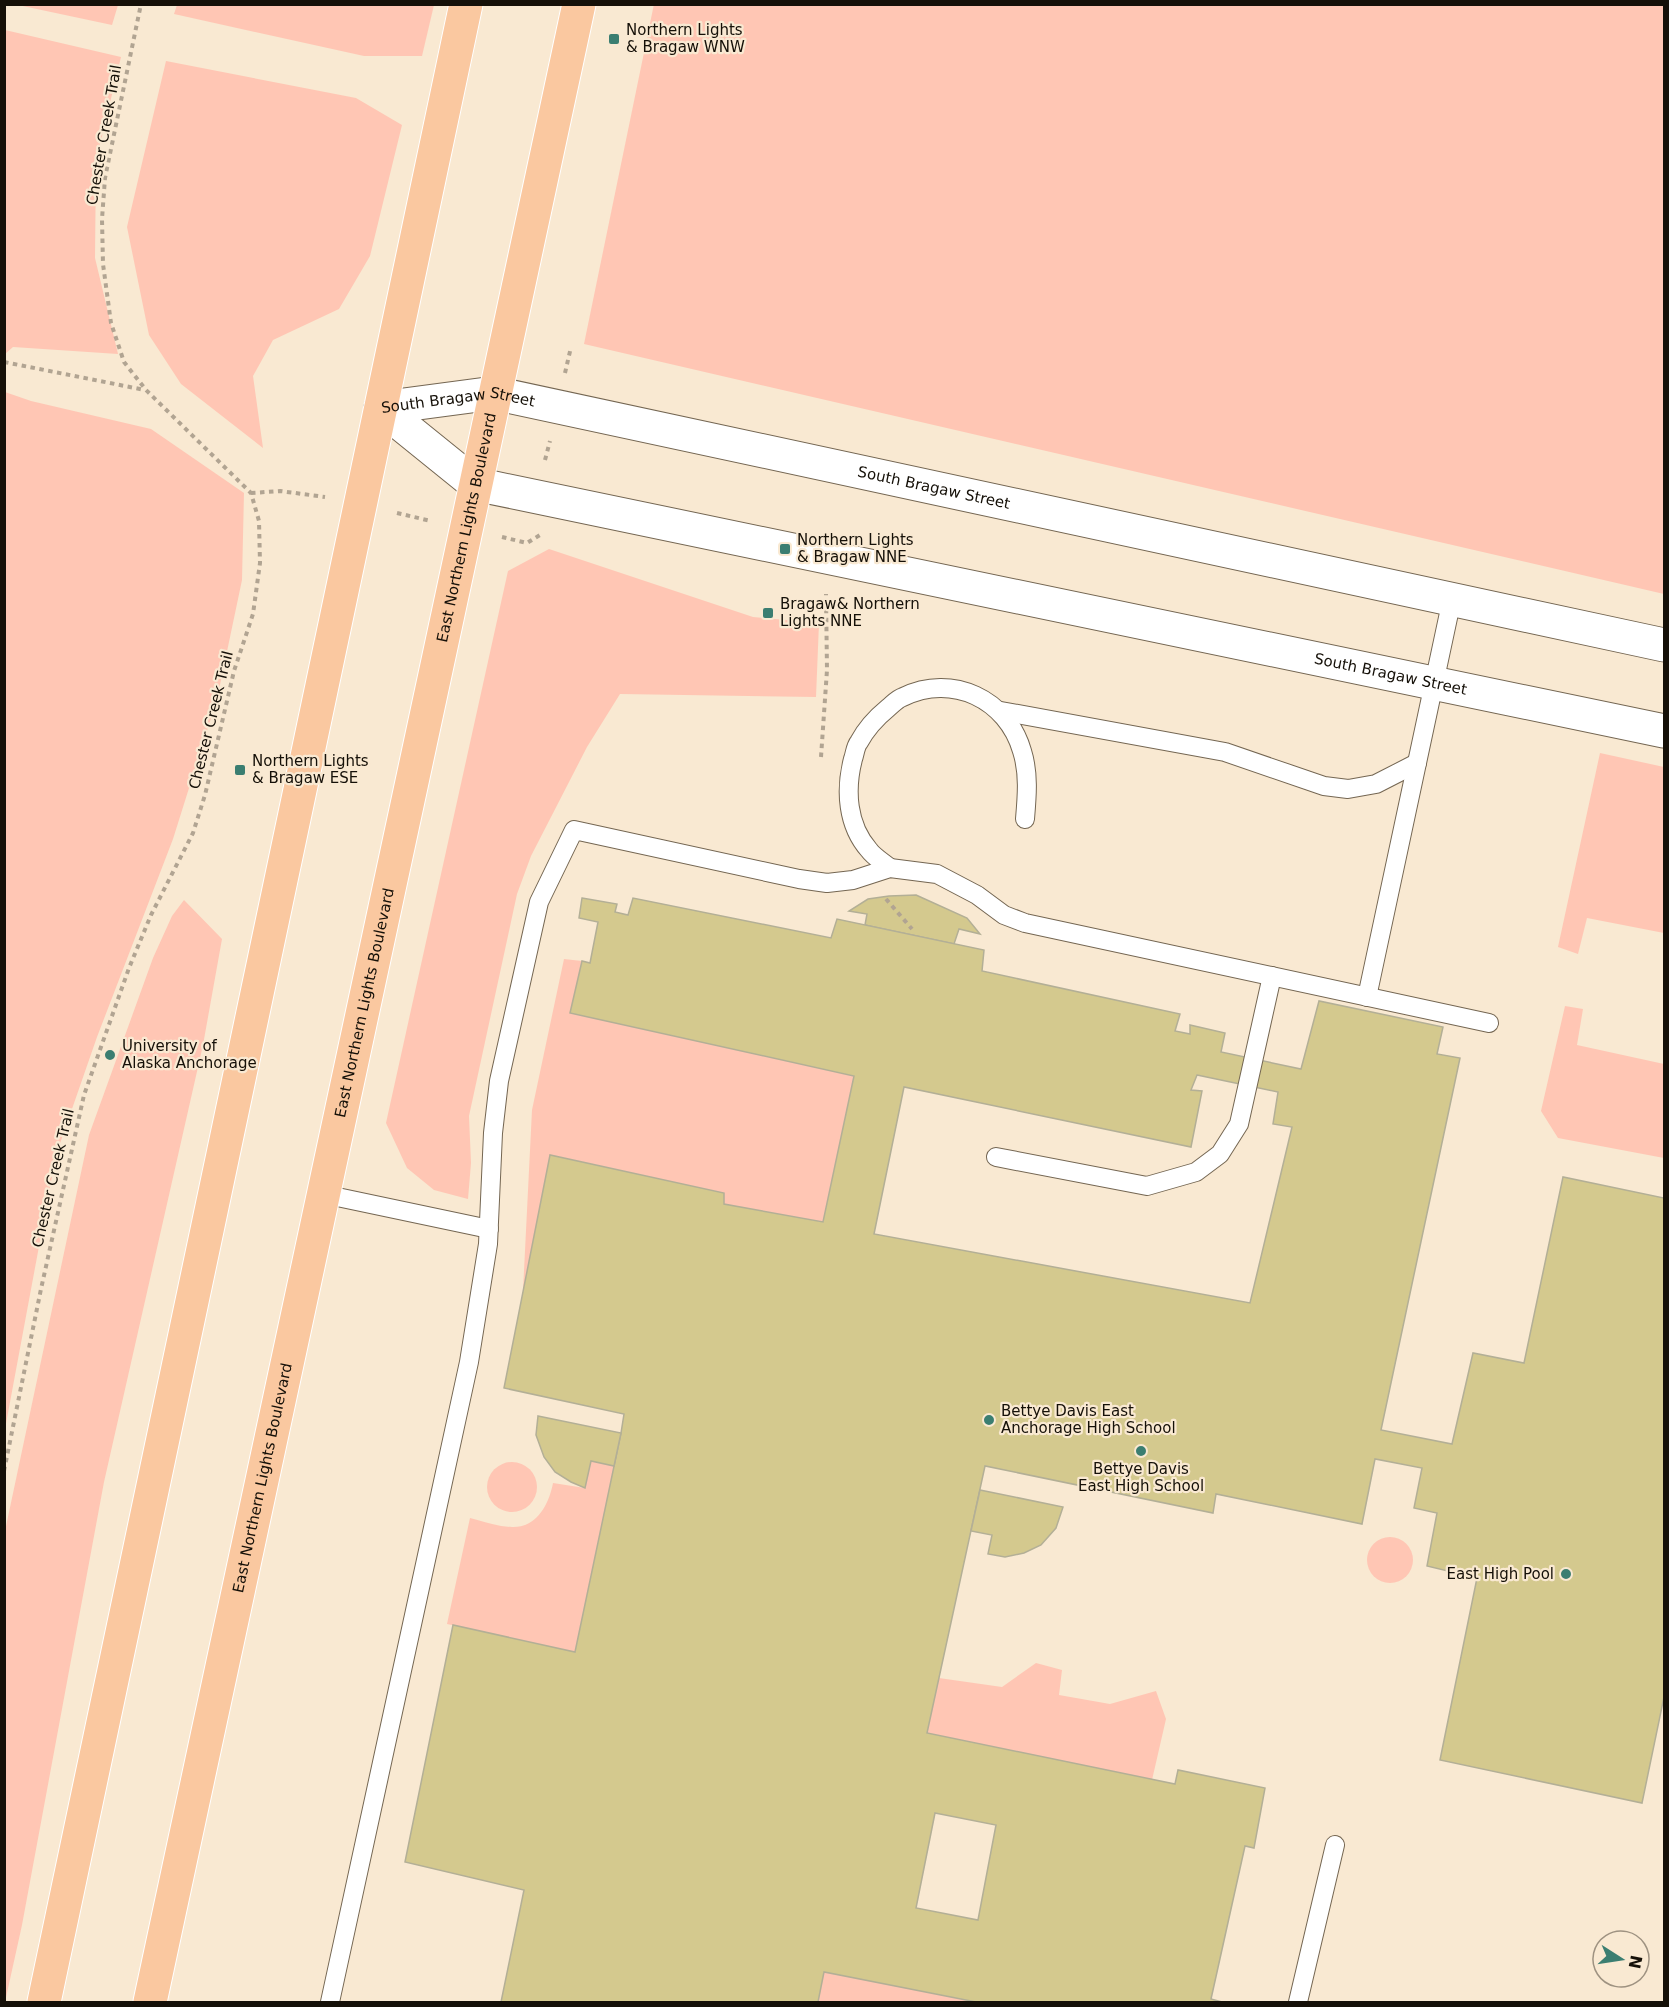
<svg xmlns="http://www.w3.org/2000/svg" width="1669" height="2007" font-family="'DejaVu Sans',sans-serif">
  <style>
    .green { fill: #ffc6b4 }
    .building { fill: #d4c98e; stroke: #b3af96; stroke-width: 1.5; fill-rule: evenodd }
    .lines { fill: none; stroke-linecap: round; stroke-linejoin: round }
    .lane-casing { stroke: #746652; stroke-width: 20 }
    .secondary-casing { stroke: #746652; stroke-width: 35 }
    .primary-casing { stroke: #fff; stroke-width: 35 }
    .path { stroke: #b1a492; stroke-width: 4; stroke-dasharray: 4.5 4.5; stroke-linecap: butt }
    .lane { stroke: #fff; stroke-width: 18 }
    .secondary { stroke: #fff; stroke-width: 33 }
    .primary { stroke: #fac8a0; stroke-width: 33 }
    .poi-dot { fill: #3b7e71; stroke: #f9e9d2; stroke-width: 2 }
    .labels { text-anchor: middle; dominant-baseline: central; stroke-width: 4.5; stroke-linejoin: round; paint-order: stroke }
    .poi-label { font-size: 15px; fill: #151008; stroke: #f9e9d2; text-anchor: start }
    .street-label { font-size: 15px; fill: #151008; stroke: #f9e9d2 }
  </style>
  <rect width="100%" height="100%" fill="#f9e9d2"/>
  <g class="green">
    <polygon points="654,4 1664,5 1664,594 584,344"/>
    <polygon points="18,5 118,4 118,5 112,25"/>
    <polygon points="177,5 434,4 434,5 422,56 364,56 174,14"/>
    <polygon points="5,30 121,57 96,161 95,258 118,354 13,347 5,354"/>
    <polygon points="166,61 356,98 402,125 370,256 339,309 273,340 253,376 263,448 181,384 149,335 127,227"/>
    <polygon points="5,392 31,401 151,429 244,493 242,580 217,699 173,839 97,1037 56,1155 5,1429"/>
    <polygon points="549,549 753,617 819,623 816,697 620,694 587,747 531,856 517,894 469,1116 471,1163 468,1199 434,1190 407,1168 386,1123 508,571"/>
    <polygon points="1600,753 1664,767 1664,933 1587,918 1578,954 1558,947"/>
    <polygon points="184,900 222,939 203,1045 104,1482 22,1925 5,2002 5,1531 89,1135 153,958 172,916"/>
    <polygon points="564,959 582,961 571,1013 854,1076 823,1222 724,1204 724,1193 556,1156 523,1291 532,1110"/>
    <polygon points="1565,1006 1583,1009 1577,1045 1664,1064 1664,1158 1558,1138 1541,1111"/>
    <path d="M591,1461L614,1466L575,1652L447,1624L470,1518C483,1521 498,1527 512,1527C537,1528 549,1504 553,1483L585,1488Z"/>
    <circle cx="512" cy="1487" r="25"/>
    <circle cx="1390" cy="1560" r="23"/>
    <polygon points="1036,1663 1062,1670 1059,1695 1110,1704 1156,1691 1166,1719 1152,1780 927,1733 939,1678 1002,1687"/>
    <polygon points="824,1972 976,2002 818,2002"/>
  </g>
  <g class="building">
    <polygon points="916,895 967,918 980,934 959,929 954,944 865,925 867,914 849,911 868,899 889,896"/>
    <path d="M582,898L617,904L615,912L628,915L633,898L831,938L837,919L984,950L982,971L1180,1014L1175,1031L1190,1034V1025L1225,1033L1221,1052L1301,1069L1319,1001L1443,1027L1437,1054L1460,1058L1381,1430L1452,1444L1473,1353L1524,1363L1563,1177L1664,1198V1697L1642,1803L1440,1760L1477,1578L1427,1566L1437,1513L1414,1508L1422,1468L1375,1459L1362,1524L1216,1494L1213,1513L985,1466L927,1733L1175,1784L1178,1770L1265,1788L1254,1848L1245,1846L1211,1999L1222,2002H976L824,1972L818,2002H501L524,1890L405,1862L453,1625L575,1652L621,1433L624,1414L504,1388L550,1155L724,1193V1204L823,1222L854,1076L570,1013L582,961L590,963L598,922L579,918ZM1197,1075L1278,1092L1273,1124L1292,1127L1250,1303L874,1234L904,1087L1191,1147L1202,1091L1191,1090ZM935,1813L996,1825L978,1920L916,1908Z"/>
    <polygon points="538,1416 621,1433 614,1466 591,1461 585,1488 571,1482 555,1472 544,1457 536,1435"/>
    <polygon points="980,1490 1063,1507 1056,1528 1041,1545 1024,1553 1005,1557 988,1554 992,1535 971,1531"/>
  </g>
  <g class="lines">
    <g class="lane-casing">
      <g id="lane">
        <polyline points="1001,711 1225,752 1324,786 1348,789 1376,784 1417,763"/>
        <path d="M890,868C883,862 874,857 869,850C847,825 845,790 853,759C855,754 855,747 859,742C866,729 877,717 888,708C893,704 897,699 903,697C952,673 1007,699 1022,751C1029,773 1027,796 1025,819"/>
        <polyline points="1367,997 1452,599"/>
        <polyline points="996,1157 1147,1186 1196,1172 1220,1154 1239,1124 1272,976"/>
        <polyline points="323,1194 489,1229"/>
        <polyline points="330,2002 469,1362 488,1244 493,1133 499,1081 539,902 574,830 799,879 827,883 853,880 890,868 937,874 977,895 1004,915 1025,923 1489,1023"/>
        <polyline points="1298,2002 1335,1845"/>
      </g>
    </g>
    <g class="secondary-casing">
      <g id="secondary">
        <path id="s1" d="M381,408L475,484L1664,731"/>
        <path id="s2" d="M381,408L494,393L1664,645"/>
      </g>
    </g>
    <g class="primary-casing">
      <g id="primary">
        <polyline points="44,2002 466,4"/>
        <path id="s3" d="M150,2002L579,4"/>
      </g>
    </g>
    <g class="path">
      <polyline points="4,362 145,390"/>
      <polyline points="565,373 571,347"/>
      <polyline points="545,460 550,441"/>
      <polyline points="251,493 280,491 325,497"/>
      <polyline points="397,513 431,521"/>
      <polyline points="502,537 527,543 540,535"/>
      <polyline points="821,757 827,670 826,594"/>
      <polyline points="886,899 912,929"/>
      <polyline points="4,1471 41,1289 84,1095 129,968 151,915 193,833 205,795 234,671 253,614 260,563 259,521 251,493 146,390 124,362 111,323 103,264 102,219 105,178 141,4"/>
    </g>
    <use href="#lane" class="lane"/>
    <use href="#secondary" class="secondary"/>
    <use href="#primary" class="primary"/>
  </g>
  <g class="poi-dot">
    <rect x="608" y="33" width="12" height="12" rx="3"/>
    <rect x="779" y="543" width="12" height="12" rx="3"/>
    <rect x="762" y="607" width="12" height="12" rx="3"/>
    <rect x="234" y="764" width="12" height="12" rx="3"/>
    <circle cx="110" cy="1055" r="6"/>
    <circle cx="989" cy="1420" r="6"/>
    <circle cx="1141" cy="1451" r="6"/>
    <circle cx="1566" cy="1574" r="6"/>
  </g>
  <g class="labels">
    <g class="poi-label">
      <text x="626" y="30">Northern Lights<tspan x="626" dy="17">&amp; Bragaw WNW</tspan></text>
      <text x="797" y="540">Northern Lights<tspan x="797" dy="17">&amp; Bragaw NNE</tspan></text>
      <text x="780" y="604">Bragaw&amp; Northern<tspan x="780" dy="17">Lights NNE</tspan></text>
      <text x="252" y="761">Northern Lights<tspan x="252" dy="17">&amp; Bragaw ESE</tspan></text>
      <text x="122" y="1046">University of<tspan x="122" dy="17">Alaska Anchorage</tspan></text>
      <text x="1001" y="1411">Bettye Davis East<tspan x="1001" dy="17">Anchorage High School</tspan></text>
      <text x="1141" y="1469" text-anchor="middle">Bettye Davis<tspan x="1141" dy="17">East High School</tspan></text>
      <text x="1554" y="1574" text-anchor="end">East High Pool</text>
    </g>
    <g class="street-label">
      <text transform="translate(104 135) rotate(-80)">Chester Creek Trail</text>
      <text stroke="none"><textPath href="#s2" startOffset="78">South Bragaw Street</textPath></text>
      <text stroke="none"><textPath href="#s2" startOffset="564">South Bragaw Street</textPath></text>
      <text stroke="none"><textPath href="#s3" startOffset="1508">East Northern Lights Boulevard</textPath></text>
      <text stroke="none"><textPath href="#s1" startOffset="1056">South Bragaw Street</textPath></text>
      <text transform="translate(211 720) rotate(-76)">Chester Creek Trail</text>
      <text stroke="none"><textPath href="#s3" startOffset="1022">East Northern Lights Boulevard</textPath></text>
      <text transform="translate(53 1178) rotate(-77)">Chester Creek Trail</text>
      <text stroke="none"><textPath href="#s3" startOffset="536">East Northern Lights Boulevard</textPath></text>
    </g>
  </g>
  <rect width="1669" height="2007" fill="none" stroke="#151008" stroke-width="12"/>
  <g transform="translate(1621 1959) rotate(102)"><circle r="28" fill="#f9e9d2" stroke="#9e9281" stroke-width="1.5"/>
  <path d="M0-4.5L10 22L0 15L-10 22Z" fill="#3b7e71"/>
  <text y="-9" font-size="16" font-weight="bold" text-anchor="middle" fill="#151008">N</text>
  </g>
</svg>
